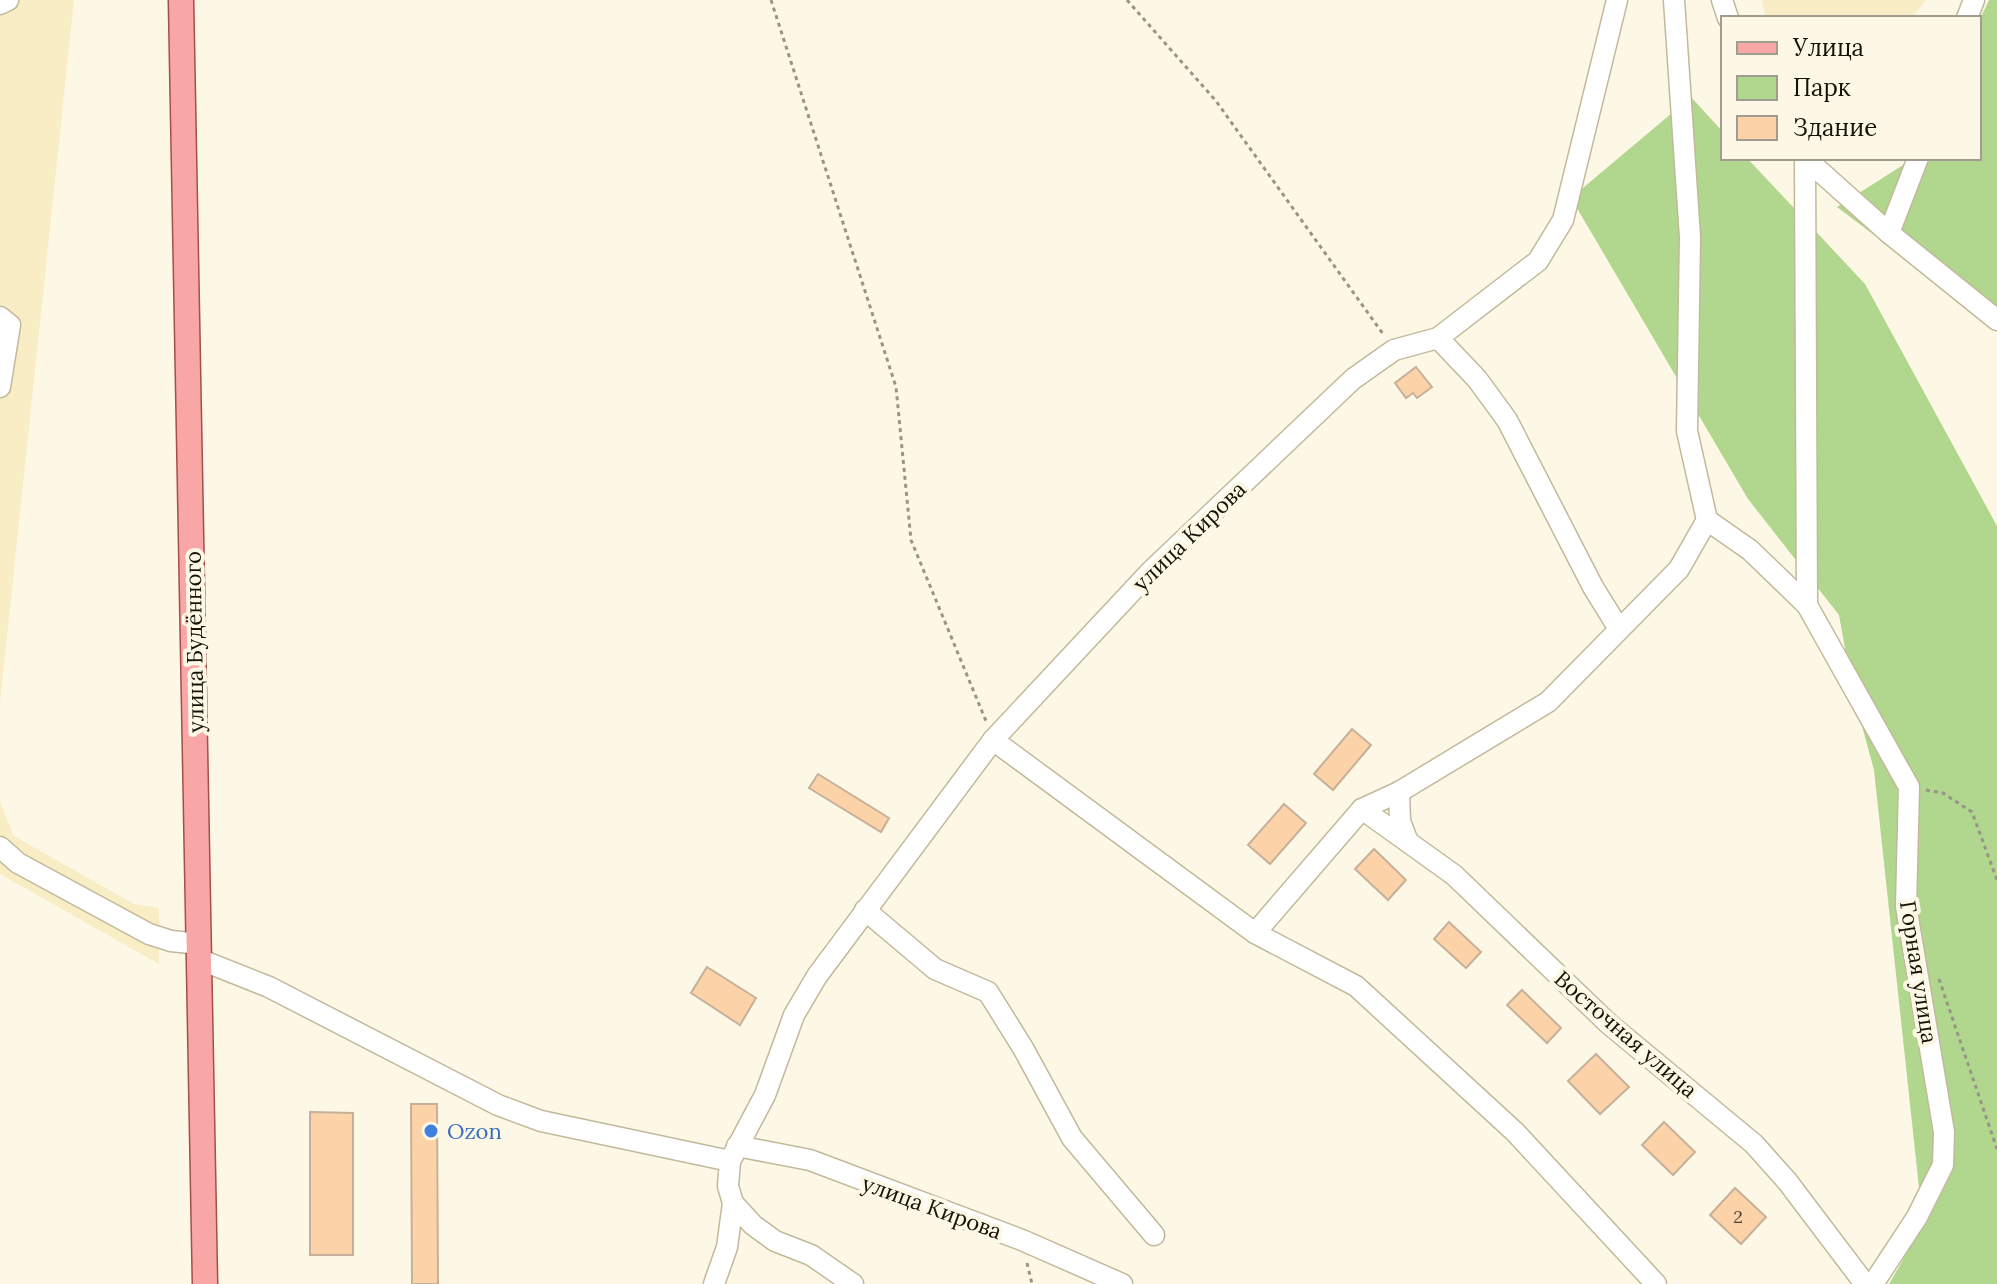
<svg xmlns="http://www.w3.org/2000/svg" width="1997" height="1284" font-family="Lora,serif">
  <style>
    .built { fill: #f9edc6 }
    .green { fill: #b0d78d }
    .building { fill: #fcd3a8; stroke: #c7b099; stroke-width: 2 }
    .lines { fill: none; stroke-linecap: round; stroke-linejoin: round }
    .minor-casing { stroke: #c2b99b; stroke-width: 23 }
    .major-casing { stroke: #a64e48; stroke-width: 27 }
    .path { stroke: #999586; stroke-width: 3; stroke-dasharray: 4 4; stroke-linecap: butt }
    .minor { stroke: #fff; stroke-width: 20 }
    .major { stroke: #f8a7a6; stroke-width: 24 }
    .shop-dot { fill: #3f7fe0; stroke: #fdf8e5; stroke-width: 3 }
    .labels { text-anchor: middle; dominant-baseline: central; stroke-width: 8; stroke-linejoin: round; paint-order: stroke }
    .number-label { font-size: 18px; fill: #504330 }
    .street-label { font-size: 22px; fill: #161308; stroke: #fdf8e5 }
    .shop-label { font-size: 22px; fill: #366cbe; stroke: #fdf8e5; text-anchor: start }
  </style>
  <rect width="100%" height="100%" fill="#fdf8e5"/>
  <g class="built">
    <polygon points="0,0 74,0 0,703"/>
    <polygon points="1762,0 1926,0 1912,18 1766,18"/>
    <polygon points="0,802 14,836 134,904 159,908 159,964 0,874"/>
  </g>
  <g class="green">
    <polygon points="1989,0 1997,0 1997,328 1837,207 1914,158 1979,158 1979,21"/>
    <polygon points="1691,97 1723,132 1723,158 1747,158 1865,284 1997,526 1997,1284 1889,1284 1923,1225 1874,770 1853,693 1839,615 1748,499 1571,198"/>
  </g>
  <g class="building">
    <polygon points="1416,367 1432,387 1417,398 1413,393 1406,398 1395,383"/>
    <polygon points="1352,729 1371,745 1333,790 1314,774"/>
    <polygon points="818,774 889,818 881,832 809,788"/>
    <polygon points="1284,804 1306,823 1270,864 1248,845"/>
    <polygon points="1374,849 1406,880 1388,900 1355,869"/>
    <polygon points="1449,922 1481,952 1466,968 1434,939"/>
    <polygon points="707,967 756,998 740,1025 691,993"/>
    <polygon points="1522,990 1561,1028 1547,1043 1507,1005"/>
    <polygon points="1596,1054 1629,1087 1600,1114 1568,1081"/>
    <polygon points="411,1104 437,1104 438,1284 412,1284"/>
    <polygon points="310,1112 353,1113 353,1255 310,1255"/>
    <polygon points="1664,1122 1695,1152 1673,1175 1642,1145"/>
    <polygon points="1735,1188 1766,1217 1741,1244 1710,1215"/>
  </g>
  <g class="lines">
    <g class="minor-casing">
      <g id="minor">
        <polyline points="1674,0 1690,237 1687,431 1707,520"/>
        <polyline points="1722,0 1728,18"/>
        <polyline points="0,4 8,0"/>
        <polyline points="1967,18 1974,0"/>
        <polyline points="1805,158 1889,233 1997,320"/>
        <polyline points="1805,159 1807,605"/>
        <polyline points="1889,233 1918,158"/>
        <polyline points="0,317 10,325 0,387"/>
        <polyline points="1438,338 1477,379 1507,420 1593,587 1619,629"/>
        <polyline points="1707,520 1750,550 1807,605 1909,787 1906,906 1944,1132 1943,1165 1917,1217 1873,1284"/>
        <polyline points="993,740 1255,933 1356,986 1515,1132 1656,1284"/>
        <polyline points="1399,792 1400,821 1408,842"/>
        <polyline points="1362,809 1454,875 1609,1024 1754,1144 1787,1181 1865,1284"/>
        <polyline points="0,847 18,863 149,934 171,941 200,944"/>
        <polyline points="865,910 935,969 988,992 1023,1048 1072,1138 1154,1235"/>
        <polyline points="1255,933 1362,809 1399,792 1548,702 1679,569 1707,520"/>
        <polyline points="201,960 269,987 498,1105 541,1121 730,1161"/>
        <polyline points="737,1146 810,1160 1022,1240 1122,1284"/>
        <polyline points="733,1203 753,1225 775,1241 811,1255 853,1284"/>
        <polyline points="714,1284 727,1247 733,1203 728,1186 730,1161 765,1095 794,1015 817,976 993,740 1150,572 1353,379 1394,350 1438,338 1538,261 1563,220 1617,0"/>
      </g>
    </g>
    <g class="major-casing">
      <polyline id="major" points="181,0 205,1284"/>
    </g>
    <g class="path">
      <polyline points="771,0 896,387 911,540 986,721"/>
      <polyline points="1127,0 1216,101 1383,334"/>
      <polyline points="1926,790 1943,793 1972,812 1997,880"/>
      <polyline points="1939,979 1997,1149"/>
      <polyline points="1027,1263 1032,1284"/>
    </g>
    <use href="#minor" class="minor"/>
    <use href="#major" class="major"/>
  </g>
  <circle class="shop-dot" cx="431" cy="1131" r="8"/>
  <g class="labels">
    <g class="number-label">
      <text x="1738" y="1216">2</text>
    </g>
    <g class="street-label">
      <text transform="translate(1189 536) rotate(-44)">улица Кирова</text>
      <text transform="translate(194 642) rotate(-91)">улица Будённого</text>
      <text transform="translate(1919 972) rotate(81)">Горная улица</text>
      <text transform="translate(1626 1034) rotate(41)">Восточная улица</text>
      <text transform="translate(932 1207) rotate(20)">улица Кирова</text>
    </g>
    <g class="shop-label">
      <text x="447" y="1131">Ozon</text>
    </g>
  </g>
  <rect x="1721" y="16" width="260" height="144" fill="#fdf8e5" stroke="#a19c8d" stroke-width="2"/>
  <rect x="1737" y="42" width="40" height="12" fill="#f8a7a6" stroke="#a19c8d" stroke-width="2"/>
  <text x="1793" y="56" font-size="24" fill="#161308">Улица</text>
  <rect x="1737" y="76" width="40" height="24" fill="#b0d78d" stroke="#a19c8d" stroke-width="2"/>
  <text x="1793" y="96" font-size="24" fill="#161308">Парк</text>
  <rect x="1737" y="116" width="40" height="24" fill="#fcd3a8" stroke="#a19c8d" stroke-width="2"/>
  <text x="1793" y="136" font-size="24" fill="#161308">Здание</text>
</svg>
